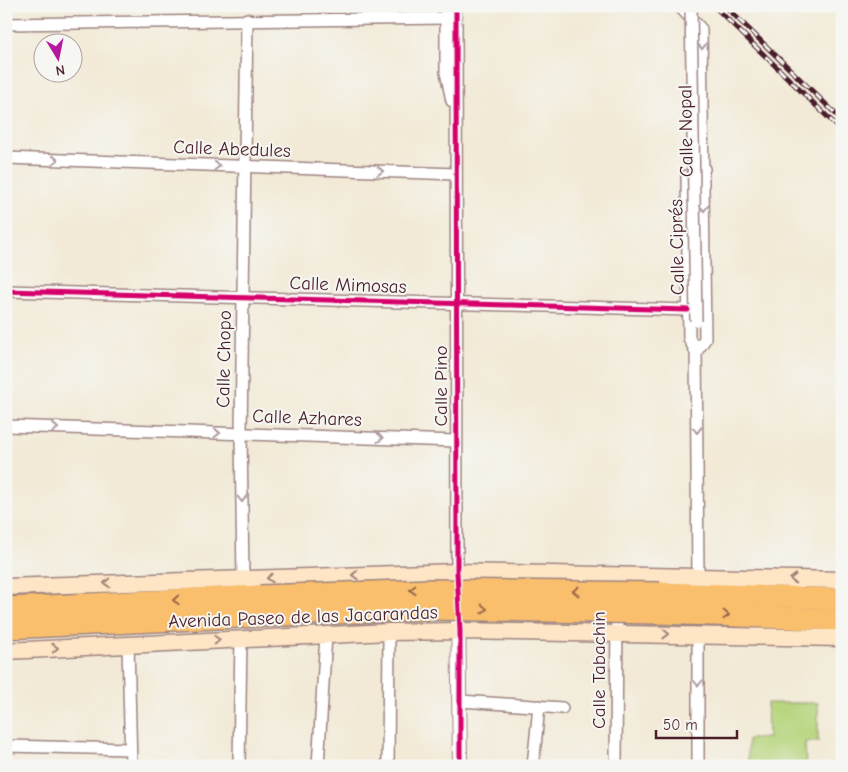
<svg xmlns="http://www.w3.org/2000/svg" width="848" height="772" font-family="'Comic Neue',sans-serif">
  <style>
    .green { fill: #b5d47c; stroke: #807a54 }
    .lines { fill: none; stroke-linecap: round; stroke-linejoin: round }
    .minor-casing { stroke: #9e8481; stroke-width: 14 }
    .tertiary-casing { stroke: #9e8481; stroke-width: 16 }
    .secondary-casing { stroke: #9e8481; stroke-width: 19 }
    .motorway-casing { stroke: #9e8481; stroke-width: 24 }
    .minor { stroke: #fff; stroke-width: 11 }
    .tertiary { stroke: #fff; stroke-width: 14 }
    .secondary { stroke: #fde5c5; stroke-width: 16 }
    .motorway { stroke: #f9bf6d; stroke-width: 21 }
    .rail-casing { stroke: #4a1f2b; stroke-width: 5 }
    .rail { stroke: #f6f6f2; stroke-width: 3; stroke-dasharray: 9; stroke-linecap: butt }
    .minor-bridge-casing { stroke: #9e8481; stroke-width: 14; stroke-linecap: butt }
    .motorway-bridge-casing { stroke: #9e8481; stroke-width: 24; stroke-linecap: butt }
    .minor-bridge { stroke: #fff; stroke-width: 11 }
    .motorway-bridge { stroke: #f9bf6d; stroke-width: 21 }
    .cycleway-casing { stroke: #f6f6f2; stroke-width: 8 }
    .cycleway { stroke: #d6006c; stroke-width: 5 }
    .oneway { stroke: #ae9aa0 }
    .oneway2 { stroke: #a48278 }
    .oneway3 { stroke: #996749 }
    .labels { text-anchor: middle; dominant-baseline: central; stroke-width: 4; stroke-linejoin: round; paint-order: stroke }
    .street-label { font-size: 19px; fill: #4a1f2b; stroke: #f6f6f2 }
  </style>
  <rect width="100%" height="100%" fill="#f6f6f2"/>
  <filter id="ink" filterUnits="userSpaceOnUse"><feTurbulence type="fractalNoise" baseFrequency=".02" numOctaves="2"/><feDisplacementMap in="SourceGraphic" scale="10" xChannelSelector="R" yChannelSelector="G"/><feConvolveMatrix kernelMatrix="1 2 1 2 8 2 1 2 1" color-interpolation-filters="sRGB"/></filter>
  <filter id="wash" filterUnits="userSpaceOnUse"><feTurbulence type="fractalNoise" baseFrequency=".0096" numOctaves="4" result="noise"/><feDisplacementMap in="SourceGraphic" scale="20" xChannelSelector="R" yChannelSelector="G"/><feGaussianBlur stdDeviation="1.12" result="paint"/><feColorMatrix in="noise" values="0 0 0 0 0 0 0 0 0 0 0 0 0 0 0 0 0 1.4 0 .05"/><feComposite in="paint" operator="in"/></filter>
  <g filter="url(#wash)">
    <rect width="100%" height="100%" fill="#f2ead7"/>
    <polygon class="green" points="767,703 818,703 818,742 805,742 806,766 748,766 748,739 768,738"/>
  </g>
  <g filter="url(#ink)">
    <g class="lines">
      <g class="minor-casing">
        <g id="minor">
          <polyline points="446,6 446,72 452,101"/>
          <polyline points="456,6 457,572"/>
          <polyline points="679,6 701,29 705,339 696,352 689,338 687,176 704,169"/>
          <polyline points="6,24 446,18"/>
          <polyline points="6,158 456,174"/>
          <polyline points="6,291 688,310"/>
          <polyline points="696,345 698,577"/>
          <polyline points="6,426 456,441"/>
          <polyline points="243,579 241,433 247,19"/>
          <polyline points="698,635 698,766"/>
          <polyline points="128,644 131,766"/>
          <polyline points="460,701 562,708"/>
          <polyline points="6,746 130,749"/>
          <polyline points="239,766 241,638"/>
          <polyline points="318,766 326,635"/>
          <polyline points="388,766 389,632"/>
          <polyline points="533,766 539,706"/>
          <polyline points="616,766 617,609"/>
        </g>
      </g>
      <g class="tertiary-casing">
        <polyline id="tertiary" points="458,602 460,766"/>
      </g>
      <g class="secondary-casing">
        <g id="secondary">
          <polyline points="6,587 457,572 842,580"/>
          <polyline points="6,651 389,632 460,631 842,638"/>
        </g>
      </g>
      <g class="motorway-casing">
        <g id="motorway">
          <polyline points="660,593 842,599"/>
          <polyline points="6,608 260,596"/>
          <polyline points="659,613 842,620"/>
          <polyline points="6,628 260,616"/>
        </g>
      </g>
      <use href="#minor" class="minor"/>
      <use href="#tertiary" class="tertiary"/>
      <use href="#secondary" class="secondary"/>
      <use href="#motorway" class="motorway"/>
      <g class="rail-casing">
        <g id="rail">
          <polyline points="714,6 842,131"/>
          <polyline points="725,6 842,120"/>
        </g>
      </g>
      <use href="#rail" class="rail"/>
      <g class="minor-bridge-casing">
        <polyline id="minor-bridge" points="691,6 696,321"/>
      </g>
      <g class="motorway-bridge-casing">
        <g id="motorway-bridge">
          <polyline points="260,596 431,590 660,593"/>
          <polyline points="260,616 430,609 659,613"/>
        </g>
      </g>
      <use href="#minor-bridge" class="minor-bridge"/>
      <use href="#motorway-bridge" class="motorway-bridge"/>
      <g class="cycleway-casing">
        <g id="cycleway">
          <polyline points="456,6 457,572 460,631 460,766"/>
          <polyline points="6,291 688,310"/>
        </g>
      </g>
      <use href="#cycleway" class="cycleway"/>
    </g>
    <defs><path id="oneway-chevron" d="M-2-3.5L2.5 0L-2 3.5" fill="none" stroke-width="1.6" stroke-linecap="round" stroke-linejoin="round" transform="scale(1.25)"/></defs>
    <g class="oneway">
      <use href="#oneway-chevron" transform="translate(702 46) rotate(89)"/>
      <use href="#oneway-chevron" transform="translate(55 160) rotate(2)"/>
      <use href="#oneway-chevron" transform="translate(217 166) rotate(2)"/>
      <use href="#oneway-chevron" transform="translate(380 171) rotate(2)"/>
      <use href="#oneway-chevron" transform="translate(704 208) rotate(90)"/>
      <use href="#oneway-chevron" transform="translate(55 428) rotate(2)"/>
      <use href="#oneway-chevron" transform="translate(697 430) rotate(89)"/>
      <use href="#oneway-chevron" transform="translate(217 433) rotate(2)"/>
      <use href="#oneway-chevron" transform="translate(380 438) rotate(2)"/>
      <use href="#oneway-chevron" transform="translate(242 499) rotate(89)"/>
      <use href="#oneway-chevron" transform="translate(698 683) rotate(90)"/>
    </g>
    <g class="oneway2">
      <use href="#oneway-chevron" transform="translate(355 575) rotate(178)"/>
      <use href="#oneway-chevron" transform="translate(270 578) rotate(178)"/>
      <use href="#oneway-chevron" transform="translate(793 579) rotate(-179)"/>
      <use href="#oneway-chevron" transform="translate(107 583) rotate(178)"/>
      <use href="#oneway-chevron" transform="translate(666 634) rotate(1)"/>
      <use href="#oneway-chevron" transform="translate(217 640) rotate(-3)"/>
      <use href="#oneway-chevron" transform="translate(55 648) rotate(-4)"/>
    </g>
    <g class="oneway3">
      <use href="#oneway-chevron" transform="translate(413 590) rotate(178)"/>
      <use href="#oneway-chevron" transform="translate(576 591) rotate(-179)"/>
      <use href="#oneway-chevron" transform="translate(176 600) rotate(177)"/>
      <use href="#oneway-chevron" transform="translate(484 609) rotate(1)"/>
      <use href="#oneway-chevron" transform="translate(726 615) rotate(2)"/>
    </g>
  </g>
  <g class="labels">
    <g class="street-label">
      <text transform="translate(686 131) rotate(-91)">Calle Nopal</text>
      <text transform="translate(232 149) rotate(2)">Calle Abedules</text>
      <text transform="translate(677 247) rotate(-91)">Calle Ciprés</text>
      <text transform="translate(348 285) rotate(2)">Calle Mimosas</text>
      <text transform="translate(224 359) rotate(-89)">Calle Chopo</text>
      <text transform="translate(441 386) rotate(-90)">Calle Pino</text>
      <text transform="translate(307 418) rotate(2)">Calle Azhares</text>
      <text transform="translate(303 617) rotate(-2)">Avenida Paseo de las Jacarandas</text>
      <text transform="translate(599 670) rotate(-90)">Calle Tabachin</text>
    </g>
  </g>
  <rect width="848" height="772" fill="none" stroke="#f6f6f2" stroke-width="25"/>
  <g transform="translate(58 58) rotate(170)"><circle r="24" fill="#f6f6f2" stroke="#b1a0a2"/>
  <path d="M0-4L9 19L0 12L-9 19Z" fill="#b5179e"/>
  <text y="-8" font-size="14" font-weight="bold" text-anchor="middle" fill="#4a1f2b">N</text>
  </g>
  <path d="M656 730v8h81v-8" fill="none" stroke="#4a1f2b" stroke-width="2.5"/>
  <text x="663" y="730" font-size="15" fill="#4a1f2b" stroke="#f6f6f2" stroke-width="4" paint-order="stroke">50 m</text>
</svg>
